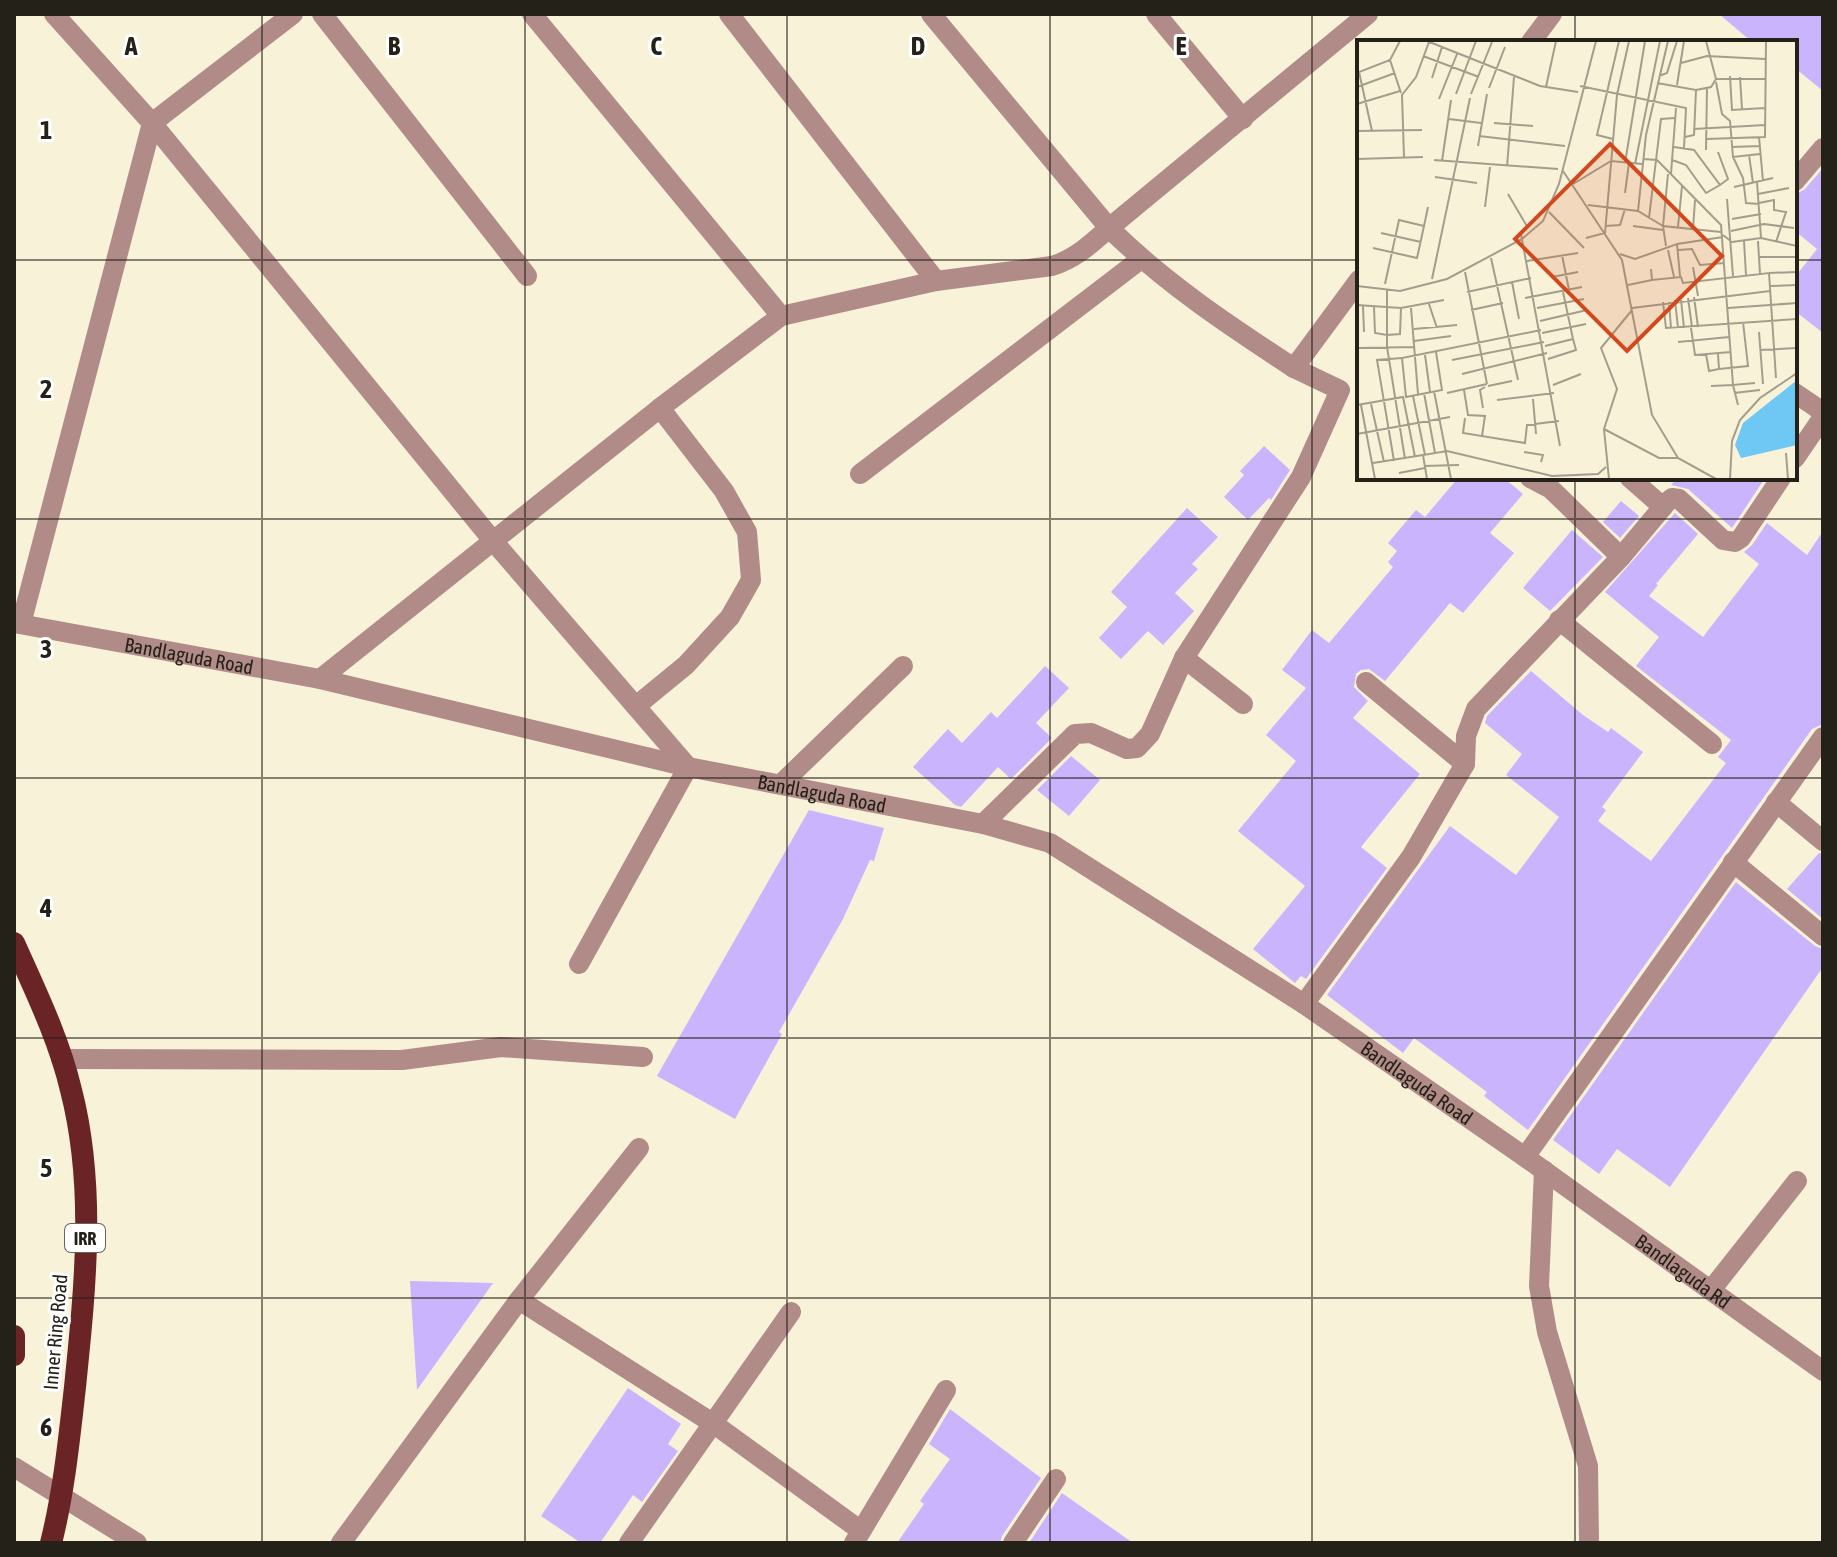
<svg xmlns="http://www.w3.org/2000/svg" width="1837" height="1557" font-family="'Asap Condensed',sans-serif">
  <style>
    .building { fill: #cbb4fe }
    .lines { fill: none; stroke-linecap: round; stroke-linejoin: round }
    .minor { stroke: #b18b88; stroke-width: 20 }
    .tertiary { stroke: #b18b88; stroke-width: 20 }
    .trunk { stroke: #6a2426; stroke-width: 22 }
    .grid { fill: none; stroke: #242118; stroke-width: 2; stroke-opacity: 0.55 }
    .labels { text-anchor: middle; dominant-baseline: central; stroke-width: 6; stroke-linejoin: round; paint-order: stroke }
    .shield { fill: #fff; stroke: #66645d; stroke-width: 2 }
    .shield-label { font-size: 18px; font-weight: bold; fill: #242118 }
    .street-label { font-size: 20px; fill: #242118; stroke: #fff }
    .inset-road { fill: none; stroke: #a39e8c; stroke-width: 2 }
    .view { fill: #d2491f; fill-opacity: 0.15; stroke: #d2491f; stroke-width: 4 }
    .inset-edge { fill: none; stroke: #242118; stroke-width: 4 }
    .grid-label { font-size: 26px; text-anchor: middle; font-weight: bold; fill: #242118; stroke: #fff; stroke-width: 6; stroke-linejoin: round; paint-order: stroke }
  </style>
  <rect width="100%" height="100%" fill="#f8f2d9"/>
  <g class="building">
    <polygon points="1719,14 1823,14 1823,91 1795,68 1795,42 1752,42"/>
    <polygon points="1823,168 1823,333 1795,311 1795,277 1817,249 1795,231 1795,195 1805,189"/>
    <polygon points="1264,446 1290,470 1271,500 1269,498 1248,520 1224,497 1244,475 1240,471"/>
    <polygon points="1458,478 1504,478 1523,494 1490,533 1514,553 1463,613 1450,603 1385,681 1369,669 1361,670 1356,674 1354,687 1368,701 1353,718 1420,774 1361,847 1387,868 1306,979 1301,976 1295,983 1253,949 1305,886 1238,831 1296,761 1266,735 1306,688 1282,670 1312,630 1329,643 1393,567 1388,562 1397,551 1388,543 1416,510 1425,517"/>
    <polygon points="1677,478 1765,478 1732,528 1688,489 1671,485"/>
    <polygon points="1621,501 1639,516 1620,538 1603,522"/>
    <polygon points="1187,508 1218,537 1192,564 1198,569 1175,593 1194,611 1163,645 1148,631 1121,659 1099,638 1127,607 1111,592"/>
    <polygon points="1675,513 1698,534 1656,584 1658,585 1649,596 1703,637 1759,564 1744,552 1752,545 1767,523 1807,555 1823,531 1823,724 1812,729 1528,1130 1484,1096 1487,1092 1414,1038 1403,1053 1327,995 1450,826 1516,875 1559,817 1506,775 1522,754 1485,723 1487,716 1531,671 1583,715 1608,732 1611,728 1643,752 1602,807 1606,810 1598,821 1651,861 1726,763 1718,757 1731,740 1636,666 1659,637 1605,592"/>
    <polygon points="1572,530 1603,557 1550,611 1523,588"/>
    <polygon points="1045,666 1069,688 1036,723 1052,738 1011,779 998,767 961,807 955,805 913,767 948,729 962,743 991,712 997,718"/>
    <polygon points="1071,756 1100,780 1069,816 1037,790"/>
    <polygon points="809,810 884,828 874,861 870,860 843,919 779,1032 782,1034 735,1119 657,1076"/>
    <polygon points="1819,853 1823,854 1823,919 1787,889"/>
    <polygon points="1736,882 1815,946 1823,949 1823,967 1670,1187 1617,1149 1599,1174 1553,1140"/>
    <polygon points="410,1281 493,1283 417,1390"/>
    <polygon points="628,1388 681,1424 668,1444 678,1451 642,1502 633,1495 600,1543 581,1543 541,1516"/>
    <polygon points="950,1409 1041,1478 1002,1536 1000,1543 897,1543 924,1504 920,1501 950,1459 929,1444"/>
    <polygon points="1062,1493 1133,1543 1029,1543"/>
  </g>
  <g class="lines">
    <g class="minor">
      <polyline points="54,14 152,123 494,542 688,767 579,964"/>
      <polyline points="322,14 527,276"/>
      <polyline points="532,14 781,316"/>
      <polyline points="729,14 936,281"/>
      <polyline points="931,14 1109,228 1368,14"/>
      <polyline points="1156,14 1243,119"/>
      <polyline points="1531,42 1552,14"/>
      <polyline points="1795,181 1823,148"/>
      <polyline points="1795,393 1823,412"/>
      <polyline points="1795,458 1823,417"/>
      <polyline points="860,474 1141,259"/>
      <polyline points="1530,478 1551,489 1621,557"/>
      <polyline points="1630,478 1663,507"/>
      <polyline points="1559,620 1712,744"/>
      <polyline points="21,624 152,123 293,14"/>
      <polyline points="1184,658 1243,704"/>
      <path d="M320,679L660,408L781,316L936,281L1052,266C1075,259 1091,244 1109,228C1165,283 1228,325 1294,368"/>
      <polyline points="1366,682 1465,764 1466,736 1476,709 1621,557 1667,502 1672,498 1679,499 1723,540 1735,542 1741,538 1781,478"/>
      <polyline points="636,706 686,665 730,617 751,580 747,532 724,491 660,408"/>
      <polyline points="781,784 903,666"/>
      <polyline points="1776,802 1823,841"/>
      <polyline points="983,824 1075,734 1091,733 1127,749 1137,748 1150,734 1184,658 1301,477 1340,390 1294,368 1359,280"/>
      <polyline points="1733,862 1823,936"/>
      <polyline points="1304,1004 1411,857 1465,764"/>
      <polyline points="61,1059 402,1060 501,1047 643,1057"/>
      <polyline points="1525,1157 1823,737"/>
      <polyline points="1544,1170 1539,1286 1547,1332 1588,1466 1589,1543"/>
      <polyline points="1711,1290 1797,1181"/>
      <polyline points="519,1300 714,1424 860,1530"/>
      <polyline points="14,1467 137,1543"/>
      <polyline points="341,1543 519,1300 639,1148"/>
      <polyline points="629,1543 791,1312"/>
      <polyline points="854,1543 946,1390"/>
      <polyline points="1013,1543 1056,1479"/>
    </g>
    <path class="tertiary" id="s1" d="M14,623L320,679L688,767L983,824L1050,843L1304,1004L1525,1157L1823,1371"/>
    <g class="trunk">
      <path d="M14,943C35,990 59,1039 71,1090C96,1187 85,1289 75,1387C69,1440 64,1491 51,1543"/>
      <polyline points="14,1336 14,1355"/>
    </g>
  </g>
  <path class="grid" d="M262,14V1543M525,14V1543M787,14V1543M1050,14V1543M1312,14V1543M1575,14V42M14,260H1359M1795,260H1823M1575,478V1543M14,519H1823M14,778H1823M14,1038H1823M14,1298H1823"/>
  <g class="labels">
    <rect class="shield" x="65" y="1224" width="40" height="28" rx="6"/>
    <g class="shield-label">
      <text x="85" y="1238">IRR</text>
    </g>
    <g class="street-label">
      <text stroke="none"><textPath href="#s1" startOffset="178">Bandlaguda Road</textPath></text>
      <text stroke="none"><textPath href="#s1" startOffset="826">Bandlaguda Road</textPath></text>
      <text stroke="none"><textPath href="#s1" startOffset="1498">Bandlaguda Road</textPath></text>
      <text stroke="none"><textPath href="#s1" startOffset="1824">Bandlaguda Rd</textPath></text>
      <text transform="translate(55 1332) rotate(-85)">Inner Ring Road</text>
    </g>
  </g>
  <g transform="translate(1357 40)">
    <rect width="440" height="440" fill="#f8f2d9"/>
    <path d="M440,340V405L384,418L378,405L386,383Z" fill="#6fc7f4"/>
    <path class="inset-road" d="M70,1L183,46L221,52M66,16L122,37M33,20L44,53M324,23L350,16L408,19M302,36L310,33L320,1M373,36L375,70L408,68M383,37L385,69M75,38L85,7M359,39H408M359,42L365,74L373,81L376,117L403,114M300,43L339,50L354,47L359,39L349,1M320,45L327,1M223,46L329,68L327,108M0,47L38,33M189,47L199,1M132,48L148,7M99,54L119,1M114,54L135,2M82,59L100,14M0,64L43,51M92,79L124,83M137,83L176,86M337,89L408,85M0,91L65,90M15,91L2,32L33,20L43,1M122,96L208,106M328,97L337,95L339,50M402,97L406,141M256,99L240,95L262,1M349,99L408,97L409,1M121,106L130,54M375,107L402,106M349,110L350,49M361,112L371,139L363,145M392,115L396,143M47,117L45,55L59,37L72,2M376,117L386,138L389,163L402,164M0,119L66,117M286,119L300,120L364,185L376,345L398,343M77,120L201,129M315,120L329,125L349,153L363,145L337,110L317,107M85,121L94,60M268,123L288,1M278,124L303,1M150,127L157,37M206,131L265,220L295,375L321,418L359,439M311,134L306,186L364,192M314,134L319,68M78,137L120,143M400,142L404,198M216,144L254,121L285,124M377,147L416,138M268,153L272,123M151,154L171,188M401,154L432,148M370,159L376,236M402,163L417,160V170L429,172L419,202M231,165L281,171L306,186L309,206M128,167L133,127M281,171L289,95L311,1M192,172L227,208M292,178L304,79L318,78M375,179L404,174M248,186L263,185L268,169M276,186L306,190M321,187L325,146M336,189L338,160M374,191L407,184L437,188M24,193L64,202M164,194L203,406M366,195L375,202L404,198L440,206M229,198L248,193L260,55L272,1M387,201L389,235M401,201L403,234M320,204L366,197M16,208L60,218L67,186M311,210L317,237M321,210L335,209L343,225L367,223M263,214L278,219L320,204L323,236M205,215L212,250M402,217H440M134,218L161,340M170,221L221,213M336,227L341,256M294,229L295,240L324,237L326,243L412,233L419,338M108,232L130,344M412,233L440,232M195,237L221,232M75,239L113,58M155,242L162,279M28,244L42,180L67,186L71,167M271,245L295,240M0,246L43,251L90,239L165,199L186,181L202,144L239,1M413,246L440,245M30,250V307L48,419M110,252L174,238M206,252L216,299M337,257L341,287M168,258L225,247M331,258L335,287M318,260L321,288M324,260L327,288M306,262L309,288L440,279M312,262L314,288M72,264L80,288M0,265L44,268L87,260M6,266L7,292M17,267L18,293L30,295L43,294L44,268M54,268L61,354M180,268L227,259M275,268L413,251M371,268L440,263M114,270L146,263M183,281L230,270M334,288L338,315L374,312M57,289L100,285M402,292L406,344M185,293L229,284M57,301L94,296M321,302L372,297M188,306L216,299L219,310L191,319M1,308L58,307M403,310L440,308M79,312L85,350L49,357L45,318L184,290M349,314L352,331L362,329L361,314M68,315L73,352M95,320L187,302M362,329L391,326L386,282M105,334L190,313M196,345L224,334M131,346L155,341M354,346L376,345L381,365M107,350L111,375L128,376L125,396M77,351L94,439M67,353L78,413M90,353L130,344M377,353L403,350M56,356L68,415M176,359L179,394M140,360L197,353M14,364L27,422M0,365L46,357L58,417M4,365L18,439M126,368L123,350L128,347M108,378L106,393L168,403L170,385L202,381M247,389L302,418H321M0,394L93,377M167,412L186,415L184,422M429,413L431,439M37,421L20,320L45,318M16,423L66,415M67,426L102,425M42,433L68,428M70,439L66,415L90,411L195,436L241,434L249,427M252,439L247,389L260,349L244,308L275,270M373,439L375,401L383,380L403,358L440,333"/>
    <path class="view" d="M253,104L365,216L270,311L158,199Z"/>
    <rect width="440" height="440" class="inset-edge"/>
  </g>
  <g class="grid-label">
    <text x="131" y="55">A</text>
    <text x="394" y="55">B</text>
    <text x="656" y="55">C</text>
    <text x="918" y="55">D</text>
    <text x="1181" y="55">E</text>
    <text x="46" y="139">1</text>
    <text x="46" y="398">2</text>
    <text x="46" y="658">3</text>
    <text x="46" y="917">4</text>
    <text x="46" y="1177">5</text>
    <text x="46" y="1436">6</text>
  </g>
  <rect width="1837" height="1557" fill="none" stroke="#242118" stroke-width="32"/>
</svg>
